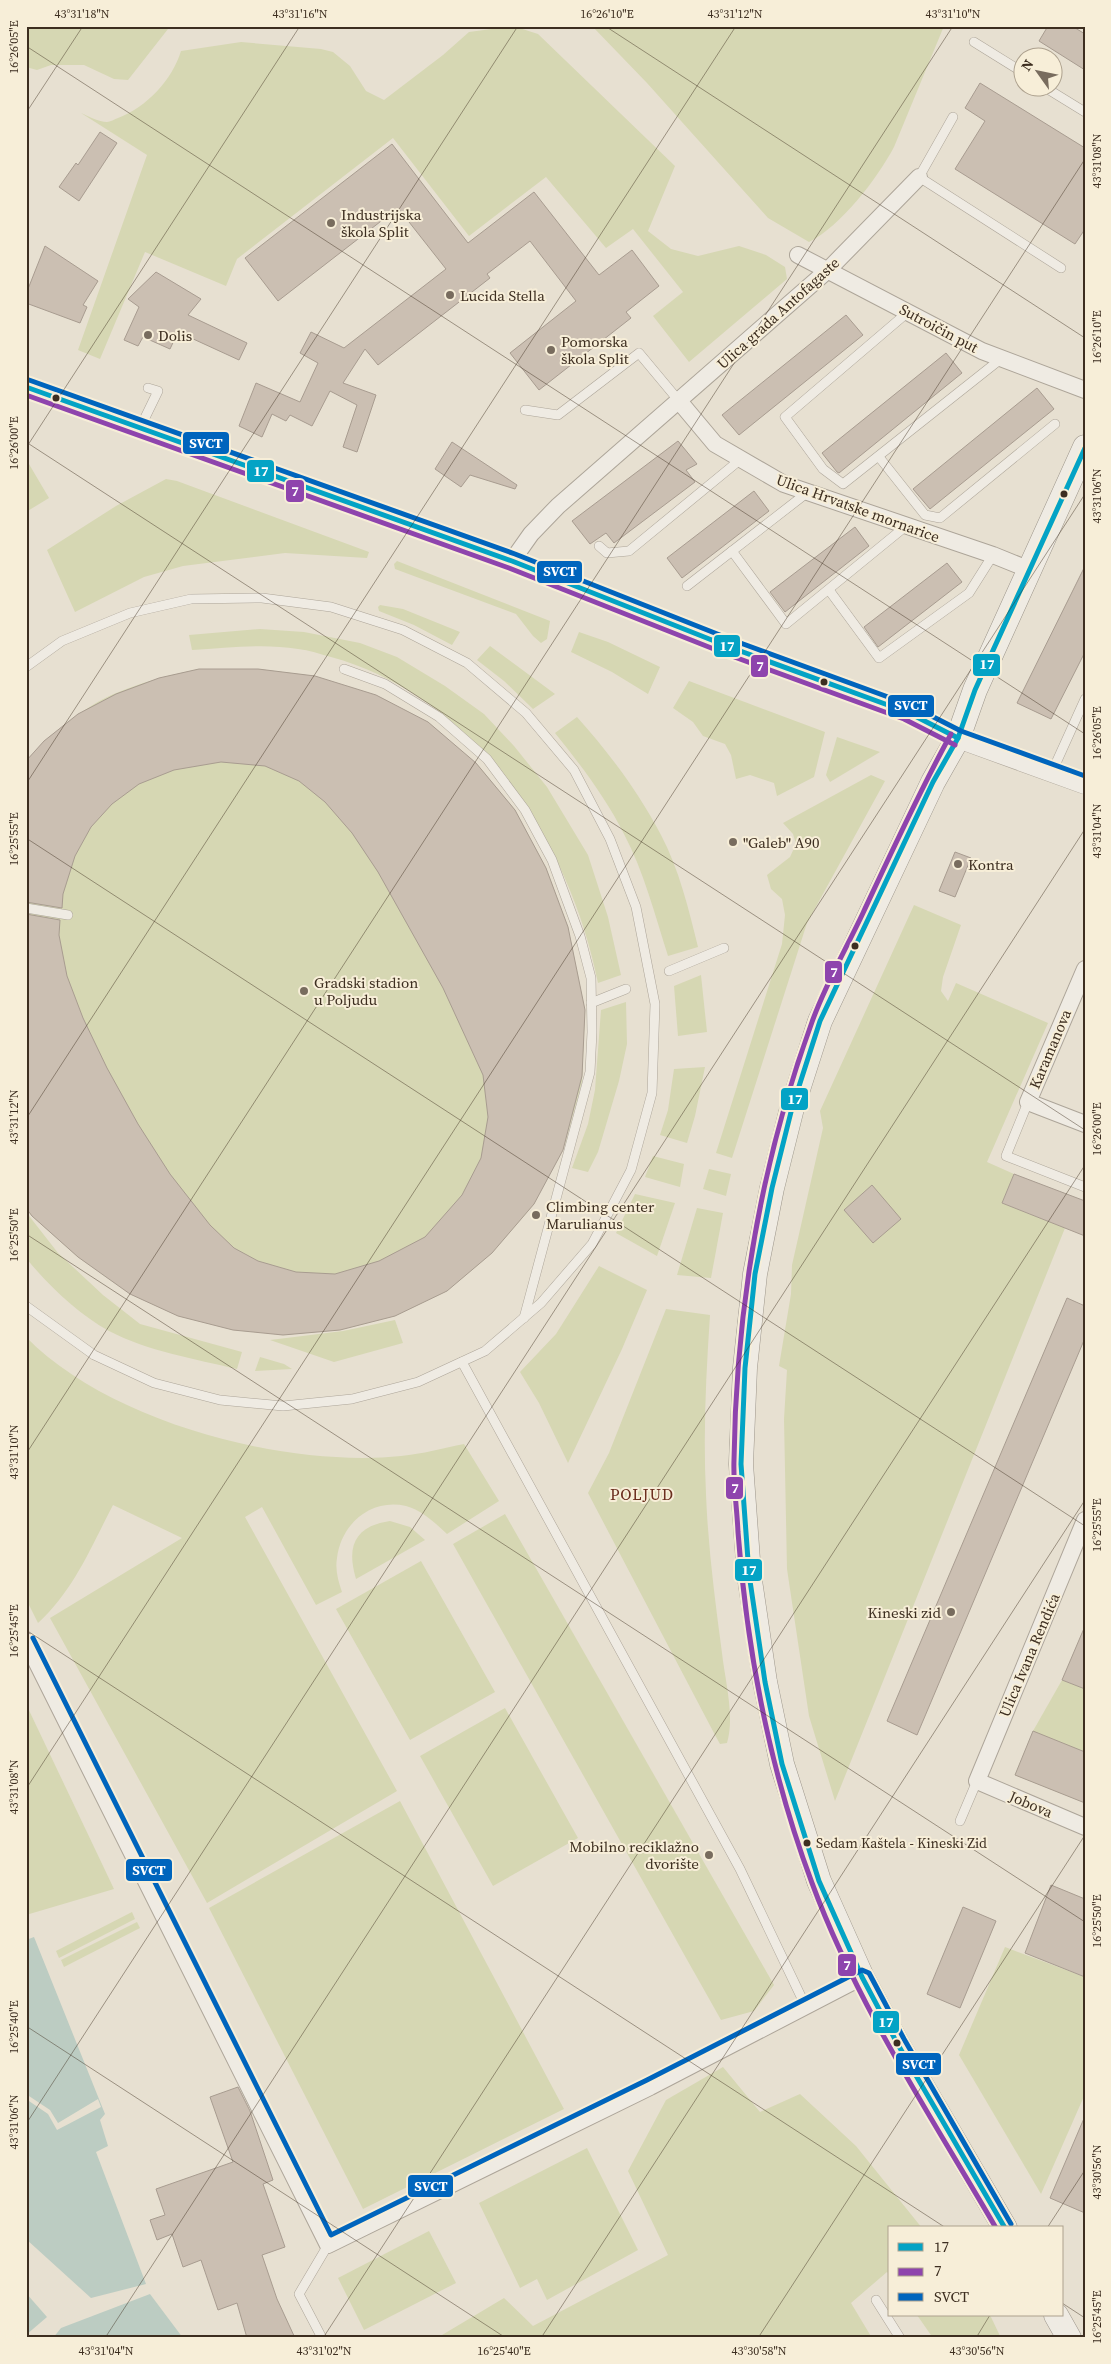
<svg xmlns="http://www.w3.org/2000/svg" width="1111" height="2364" font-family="'Source Serif 4',serif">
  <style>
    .green { fill: #d6d7b3 }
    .water { fill: #bcccc2 }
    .pier { fill: #e7e0d1 }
    .building { fill: #cbbfb2; stroke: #a89c90 }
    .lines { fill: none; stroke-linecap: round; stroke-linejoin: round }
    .service-casing { stroke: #ada599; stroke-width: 10 }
    .minor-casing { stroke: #ada599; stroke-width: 18 }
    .tertiary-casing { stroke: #ada599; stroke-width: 21 }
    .secondary-casing { stroke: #9c958a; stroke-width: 25 }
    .service { stroke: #efebe3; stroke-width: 9 }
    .minor { stroke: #efebe3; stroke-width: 16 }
    .tertiary { stroke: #efebe3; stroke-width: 20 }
    .secondary { stroke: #efebe3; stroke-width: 24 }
    .bus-1-casing { stroke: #f7eed8; stroke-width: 9 }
    .bus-2-casing { stroke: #f7eed8; stroke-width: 9 }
    .bus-3-casing { stroke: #f7eed8; stroke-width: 9 }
    .bus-1 { stroke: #03a3c5; stroke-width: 5 }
    .bus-2 { stroke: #8e44ad; stroke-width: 5 }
    .bus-3 { stroke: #0065bd; stroke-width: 5 }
    .ticks { fill: none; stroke: #3d2e20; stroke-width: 1; stroke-opacity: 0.45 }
    .poi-dot { fill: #786c5e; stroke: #f7eed8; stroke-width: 2 }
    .bus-dot { fill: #3d2e20; stroke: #f7eed8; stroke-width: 2 }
    .labels { text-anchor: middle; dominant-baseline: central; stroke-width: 4; stroke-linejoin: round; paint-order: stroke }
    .bus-label { font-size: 14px; fill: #3d2e20; stroke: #f7eed8; text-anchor: start }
    .poi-label { font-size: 15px; fill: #3d2e20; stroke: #f7eed8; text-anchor: start }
    .street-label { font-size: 15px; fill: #3d2e20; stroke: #f7eed8 }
    .neighbourhood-label { font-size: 16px; letter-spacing: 1px; fill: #6b2e1e; stroke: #f7eed8 }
    .line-badge { stroke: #f7eed8; stroke-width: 2 }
    .badge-label { font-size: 14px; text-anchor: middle; font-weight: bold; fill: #fff }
    .neatline { fill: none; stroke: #3d2e20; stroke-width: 2 }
    .ticks-label { font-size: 12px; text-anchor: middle; fill: #3d2e20 }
  </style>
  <rect width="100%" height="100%" fill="#e7e0d1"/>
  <g class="green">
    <polygon points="31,26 172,26 168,29 128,80 114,79 84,65 51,65 37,70 26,67 26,33"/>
    <path d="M513,26L538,34L675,166L648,231L671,249L698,256L739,246L766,255L785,267L787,279L689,362L653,316L683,292L633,229L606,248L546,177L469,236L393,138L237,259L226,286L145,252L100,359L78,350L147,155L81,113C88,116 99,122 107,122C110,122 115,119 118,118C147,107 172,80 181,51L241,42L321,49L333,52L350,66L366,91L384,100L443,55L469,32Z"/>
    <path d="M592,26H944L894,147C877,179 841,226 809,242L768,218L647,83Z"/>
    <polygon points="26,459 49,498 26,512"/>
    <polygon points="166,479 177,481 369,552 367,558 285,553 183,566 144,577 75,612 47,550 116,506"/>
    <polygon points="397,561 550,621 547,639 541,643 533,636 516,614 395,569 394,564"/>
    <polygon points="380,605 403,609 460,632 452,645 414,625 379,611 378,607"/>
    <path d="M260,629L304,632L360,643L397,657L445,686L484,714L514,746L547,787L588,855L608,917L621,975L598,983C570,842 477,697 331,657C320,654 309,650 298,649C263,643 228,648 192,650L189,635Z"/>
    <polygon points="579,632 608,642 660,667 648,694 612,672 571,652"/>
    <polygon points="490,646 555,694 533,709 504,681 477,660"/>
    <path d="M199,669H258L315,676L476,763L515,810L546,868L568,927L585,1010L582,1082L565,1144L534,1204L492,1253L447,1291L395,1316L339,1330L283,1335L233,1330L178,1316L130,1294L78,1257L32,1216L26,1208V761C43,746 59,728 78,715C112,689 157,678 199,669Z"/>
    <polygon points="689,681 825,732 814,777 777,796 774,783 750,775 736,779 731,755 725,744 703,736 693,722 673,708"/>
    <path d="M577,717C609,753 638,791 661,835C679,869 689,910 698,947L668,956C655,915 644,872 624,834C606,798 580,764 555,733Z"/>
    <polygon points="837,737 880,752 830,782 826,775"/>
    <polygon points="871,775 885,781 807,923 732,1158 716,1153 782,944 785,915 782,899 771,889 767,875 790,857 796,844 793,834 783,823"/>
    <polygon points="914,905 961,925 943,977 941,991 948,1001 956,983 1048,1023 987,1162 1014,1174 1002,1203 1065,1228 835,1801 809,1716 787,1569 784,1419 787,1370 779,1366 791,1294 792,1265 823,1128 820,1111"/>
    <polygon points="701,975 707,1032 678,1036 674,986"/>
    <polygon points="626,1002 627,1044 619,1081 598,1152 588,1172 572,1168 588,1124 595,1090 601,1010"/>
    <polygon points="705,1067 695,1116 687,1143 660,1135 668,1110 674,1069"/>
    <polygon points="653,1156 684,1164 680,1187 645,1177"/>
    <polygon points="709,1169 731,1174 726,1196 703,1189"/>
    <polygon points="635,1194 675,1203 657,1256 616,1233"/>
    <polygon points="697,1208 723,1213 711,1278 677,1275"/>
    <path d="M26,1212L58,1253L103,1295L140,1324L242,1352L237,1369C195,1359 147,1351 109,1331C78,1314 48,1285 26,1258Z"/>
    <polygon points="599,1266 647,1290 622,1349 568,1463 539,1403 520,1372 556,1334"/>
    <path d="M666,1309L710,1315C706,1375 703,1434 706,1494C708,1547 715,1600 722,1653C725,1681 735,1716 727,1743L720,1744L715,1735L588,1493L609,1453Z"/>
    <polygon points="395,1320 403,1343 334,1362 270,1340 343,1331"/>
    <path d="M26,1337C109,1422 284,1468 401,1456C422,1454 444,1448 464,1444L499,1501L447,1534C435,1523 422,1510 406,1506C371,1498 341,1524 337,1558C335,1569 338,1581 342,1592L316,1605L262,1507L245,1517L397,1791L207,1903L50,1618L182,1538L113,1505C91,1547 74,1590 38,1623L26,1599Z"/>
    <polygon points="260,1357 284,1364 292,1369 255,1371"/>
    <polygon points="505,1514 774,1985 754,2011 721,2020 453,1544"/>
    <path d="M390,1521L410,1527L425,1540L356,1579C346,1546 355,1526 390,1521Z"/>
    <polygon points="421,1561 495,1692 410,1740 336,1609"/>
    <polygon points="1062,1680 1085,1689 1085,1803 1015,1775 1033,1731"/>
    <polygon points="26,1704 114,1889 26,1915"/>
    <polygon points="505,1708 578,1838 493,1886 420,1756"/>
    <polygon points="400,1801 564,2109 363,2209 209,1908"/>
    <polygon points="132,1912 135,1919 59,1958 56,1951"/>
    <polygon points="137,1922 140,1928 64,1967 61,1960"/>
    <polygon points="1005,1947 1085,1977 1085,2094 1041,2194 959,2055"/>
    <polygon points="723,2067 760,2112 800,2094 856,2146 922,2228 890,2228 890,2275 887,2272 851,2303 872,2338 437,2338 504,2298 533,2326 668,2255 628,2171 666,2100"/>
    <polygon points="587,2148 638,2250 547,2300 537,2279 520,2288 479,2203"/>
    <polygon points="429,2231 456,2283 364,2330 338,2278"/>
    <polygon points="917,2315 990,2315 1001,2338 933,2338"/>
  </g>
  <g class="water">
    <polygon points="34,1937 105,2114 100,2120 108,2146 96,2152 146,2284 91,2298 26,2239 26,1940"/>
    <polygon points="26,2293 47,2317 26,2335"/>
    <polygon points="150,2294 183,2338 53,2338 61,2328"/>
  </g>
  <polygon class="pier" points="26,2094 50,2110 58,2123 98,2099 101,2107 57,2130 48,2114 26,2099"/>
  <g class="building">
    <polygon points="1048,26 1072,26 1085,34 1085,70 1039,41"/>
    <polygon points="980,83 1085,148 1085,229 1075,244 955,169 985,121 965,108"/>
    <polygon points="100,132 117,143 79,201 59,187 76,163 78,165"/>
    <polygon points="392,144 468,243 534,192 599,275 632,250 659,286 626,312 631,318 539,390 510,353 576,301 530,241 487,274 490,278 378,365 365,349 343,383 376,395 357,452 343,447 357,405 330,391 312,426 290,415 286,421 272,414 262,437 239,426 256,383 300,402 318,363 300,353 311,332 344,348 446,269 398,208 278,301 245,258"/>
    <polygon points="45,246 98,281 83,305 87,307 80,323 26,303 26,294"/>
    <polygon points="156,272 201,299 188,315 247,343 239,360 178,332 170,349 143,337 138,346 124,340 139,307 128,299"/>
    <polygon points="846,315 863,335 739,435 722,415"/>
    <polygon points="946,353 962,373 839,473 837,472 822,453"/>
    <polygon points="1037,388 1054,409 930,509 913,489"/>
    <polygon points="678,441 697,464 686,470 695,482 614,543 606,533 590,544 572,521"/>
    <polygon points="452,442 517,485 515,489 470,475 461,487 435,469"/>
    <polygon points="754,491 769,511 682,578 667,558"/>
    <polygon points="855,527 869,546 785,612 770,592"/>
    <polygon points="947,563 962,582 878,647 864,627"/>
    <polygon points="1085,566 1085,652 1051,719 1017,703"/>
    <polygon points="199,669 258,669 315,676 376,695 428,722 476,763 515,810 546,868 568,927 585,1010 582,1076 563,1150 534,1204 492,1253 447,1291 395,1316 340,1330 283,1335 233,1330 178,1316 130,1294 78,1257 32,1216 26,1208 26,914 60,920 59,935 67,976 83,1018 107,1068 138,1124 170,1174 210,1225 234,1248 258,1261 296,1272 335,1274 379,1261 425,1237 462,1195 481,1158 488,1117 483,1075 443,988 378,872 352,833 325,802 299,781 265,766 221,762 174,770 139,784 112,804 91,827 75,856 63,894 62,908 26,902 26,761 44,741 78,714 116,694 159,678"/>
    <polygon points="955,852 971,858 955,897 939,891"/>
    <polygon points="1014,1174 1085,1201 1085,1236 1002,1203"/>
    <polygon points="872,1185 901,1219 873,1243 844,1210"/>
    <polygon points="1067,1298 1085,1306 1085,1338 917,1735 887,1721"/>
    <polygon points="1085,1626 1085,1689 1062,1680"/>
    <polygon points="1033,1731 1085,1752 1085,1803 1015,1775"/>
    <polygon points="1051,1885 1085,1899 1085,1977 1025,1953"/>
    <polygon points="963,1907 996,1921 960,2008 927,1994"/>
    <polygon points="238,2087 250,2111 273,2180 263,2184 285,2247 262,2255 277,2299 295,2338 247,2338 237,2303 218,2310 201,2260 183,2267 172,2234 157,2240 150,2220 165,2215 156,2189 233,2162 210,2097"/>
    <polygon points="1085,2116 1085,2213 1050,2198"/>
  </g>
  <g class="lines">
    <g class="service-casing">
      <g id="service">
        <polyline points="974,42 1024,73"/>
        <polyline points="1046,88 1085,112"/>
        <polyline points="953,117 919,177 1061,268"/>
        <polyline points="908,312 785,417 823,469 843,484 1002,358"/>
        <polyline points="525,410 558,415 639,353 679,401"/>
        <polyline points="140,428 158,391 148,388"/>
        <polyline points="879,457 925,515 940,518 1055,424"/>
        <polyline points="599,546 607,553 629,551 741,459"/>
        <polyline points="732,551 786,624 906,526"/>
        <polyline points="687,586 808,492"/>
        <polyline points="829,590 879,658 969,593 993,555"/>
        <polyline points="26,667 62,641 130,613 191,599 262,598 331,607 403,630 467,663 526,713 574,770 610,839 636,907 655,1004 652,1093 631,1170 592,1244 541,1303 485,1351 418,1382 352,1399 283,1406 220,1400 154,1383 94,1355 26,1306"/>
        <polyline points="344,669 385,684 439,717 487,759 525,810 552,860 580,936 591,978 592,1032 590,1072 524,1318"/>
        <polyline points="1052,772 1085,699"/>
        <polyline points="26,908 68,915"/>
        <polyline points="669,971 724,948"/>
        <polyline points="591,1003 626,989"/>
        <polyline points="1028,1102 1006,1156 1085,1187"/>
        <polyline points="462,1362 740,1869 806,2007"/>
        <polyline points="960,1821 977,1781"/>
        <polyline points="876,2300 900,2338"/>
        <polyline points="322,2338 299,2294 328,2245"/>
      </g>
    </g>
    <g class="minor-casing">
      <g id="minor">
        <polyline points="798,255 982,351 1085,390"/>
        <polyline points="26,387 512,561 732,648 907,712 958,738"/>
        <polyline points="679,401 715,444 784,484 993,555 1030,570"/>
        <polyline points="512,561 531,534 558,506 828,270 919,177"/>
        <polyline points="1085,969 1028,1102 1085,1124"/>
        <polyline points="1085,1520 977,1781 1085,1827"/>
        <polyline points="26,1641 328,2245 650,2087 862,1977"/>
      </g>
    </g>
    <g class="tertiary-casing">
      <polyline id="tertiary" points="958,738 1085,784"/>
    </g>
    <g class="secondary-casing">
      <g id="secondary">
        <polyline points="1005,2228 897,2043 862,1977 819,1881 782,1764 765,1682 749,1574 741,1464 745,1368 755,1274 772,1188 792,1108 820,1021 933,782 958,738 975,690 1085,447"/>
        <polyline points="1056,2315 1069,2338"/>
      </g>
    </g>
    <use href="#service" class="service"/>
    <use href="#minor" class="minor"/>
    <use href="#tertiary" class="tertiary"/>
    <use href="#secondary" class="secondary"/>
    <g class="bus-1-casing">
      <g id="bus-1">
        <polyline points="26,387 512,561 732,648 907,712 958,738"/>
        <polyline points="1005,2228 897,2043 862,1977 819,1881 782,1764 765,1682 749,1574 741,1464 745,1368 755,1274 772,1188 792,1108 820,1021 933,782 958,738 975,690 1085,448"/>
      </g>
    </g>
    <g class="bus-2-casing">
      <g id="bus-2">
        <polyline points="26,395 509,568 729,655 904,719 955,745"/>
        <path d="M951,734C919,792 891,853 863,913C846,949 825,985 812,1022C761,1162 736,1311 734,1460C733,1484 737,1508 738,1532C747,1651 770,1771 812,1883C857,2005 931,2116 996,2228"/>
      </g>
    </g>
    <g class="bus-3-casing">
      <g id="bus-3">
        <polyline points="29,380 515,554 735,641 910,705 961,731 1085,776"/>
        <polyline points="33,1638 331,2235 647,2080 862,1970 869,1973 904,2039 1011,2224"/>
      </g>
    </g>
    <use href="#bus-1" class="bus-1"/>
    <use href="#bus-2" class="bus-2"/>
    <use href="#bus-3" class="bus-3"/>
  </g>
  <path class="ticks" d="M605,26L1085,338M26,46L1085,734M26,113L83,26M26,442L1085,1130M26,448L300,26M26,784L518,26M26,838L1085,1526M26,1119L736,26M26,1234L1085,1922M26,1454L953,26M26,1630L946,2228M26,1789L1085,159M26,2026L506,2338M26,2124L1085,494M1047,2228L1085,2170M1062,2303L1085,2318M105,2338L1085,829M323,2338L1085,1165M541,2338L1085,1500M758,2338L1085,1835M976,2338L990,2315"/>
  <g class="poi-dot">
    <circle cx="331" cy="223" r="5"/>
    <circle cx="450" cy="295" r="5"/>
    <circle cx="148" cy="335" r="5"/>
    <circle cx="551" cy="350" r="5"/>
    <circle cx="733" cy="842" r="5"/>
    <circle cx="958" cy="864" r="5"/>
    <circle cx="304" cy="991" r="5"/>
    <circle cx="536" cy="1215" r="5"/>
    <circle cx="951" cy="1612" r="5"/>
    <circle cx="709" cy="1855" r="5"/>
  </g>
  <g class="bus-dot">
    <circle cx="56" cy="398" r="4.5"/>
    <circle cx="1064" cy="494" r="4.5"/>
    <circle cx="824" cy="682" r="4.5"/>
    <circle cx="855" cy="946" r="4.5"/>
    <circle cx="807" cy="1843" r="4.5"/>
    <circle cx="897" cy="2043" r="4.5"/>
  </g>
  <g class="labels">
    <g class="bus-label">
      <text x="816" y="1843">Sedam Kaštela - Kineski Zid</text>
    </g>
    <g class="poi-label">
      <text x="341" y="214">Industrijska<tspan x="341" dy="17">škola Split</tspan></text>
      <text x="460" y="295">Lucida Stella</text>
      <text x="158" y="335">Dolis</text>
      <text x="561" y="341">Pomorska<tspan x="561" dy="17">škola Split</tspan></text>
      <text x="743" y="842">"Galeb" A90</text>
      <text x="968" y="864">Kontra</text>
      <text x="314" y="982">Gradski stadion<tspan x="314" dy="17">u Poljudu</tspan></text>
      <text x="546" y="1206">Climbing center<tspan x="546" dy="17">Marulianus</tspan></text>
      <text x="941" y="1612" text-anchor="end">Kineski zid</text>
      <text x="699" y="1846" text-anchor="end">Mobilno reciklažno<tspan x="699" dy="17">dvorište</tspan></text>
    </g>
    <g class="street-label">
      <text transform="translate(778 313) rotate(-42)">Ulica grada Antofagaste</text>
      <text transform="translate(939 328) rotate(28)">Sutroičin put</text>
      <text transform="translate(858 508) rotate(20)">Ulica Hrvatske mornarice</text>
      <text transform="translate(1050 1049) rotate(-67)">Karamanova</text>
      <text transform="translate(1029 1655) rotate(-67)">Ulica Ivana Rendića</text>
      <text transform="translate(1031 1804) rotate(23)">Jobova</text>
    </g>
    <g class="neighbourhood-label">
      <text x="642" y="1494">POLJUD</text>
    </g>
  </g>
  <g class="line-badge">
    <rect x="182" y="431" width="48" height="24" rx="5" fill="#0065bd"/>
    <rect x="246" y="459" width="29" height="24" rx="5" fill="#03a3c5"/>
    <rect x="285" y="479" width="20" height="24" rx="5" fill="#8e44ad"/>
    <rect x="536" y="560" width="47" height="24" rx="5" fill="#0065bd"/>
    <rect x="713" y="634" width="28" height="24" rx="5" fill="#03a3c5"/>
    <rect x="972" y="653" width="29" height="24" rx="5" fill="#03a3c5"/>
    <rect x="750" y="654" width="19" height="24" rx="5" fill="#8e44ad"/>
    <rect x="887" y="694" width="48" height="24" rx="5" fill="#0065bd"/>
    <rect x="824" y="960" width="19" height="24" rx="5" fill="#8e44ad"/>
    <rect x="780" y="1087" width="29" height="24" rx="5" fill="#03a3c5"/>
    <rect x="725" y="1476" width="19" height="24" rx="5" fill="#8e44ad"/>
    <rect x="734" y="1558" width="29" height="24" rx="5" fill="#03a3c5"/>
    <rect x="125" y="1858" width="48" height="24" rx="5" fill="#0065bd"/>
    <rect x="837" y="1953" width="20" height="24" rx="5" fill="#8e44ad"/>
    <rect x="872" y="2010" width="28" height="24" rx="5" fill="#03a3c5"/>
    <rect x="895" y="2052" width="47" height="24" rx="5" fill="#0065bd"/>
    <rect x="407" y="2174" width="47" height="24" rx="5" fill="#0065bd"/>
  </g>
  <g class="badge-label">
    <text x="206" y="448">SVCT</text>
    <text x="261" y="476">17</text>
    <text x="295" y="496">7</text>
    <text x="560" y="576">SVCT</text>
    <text x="727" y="651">17</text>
    <text x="987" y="669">17</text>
    <text x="760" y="671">7</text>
    <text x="911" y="710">SVCT</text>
    <text x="834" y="977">7</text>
    <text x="795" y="1104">17</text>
    <text x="735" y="1493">7</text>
    <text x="749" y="1575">17</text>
    <text x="149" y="1875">SVCT</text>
    <text x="847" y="1970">7</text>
    <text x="886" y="2027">17</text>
    <text x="919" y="2069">SVCT</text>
    <text x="431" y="2191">SVCT</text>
  </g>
  <rect width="1111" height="2364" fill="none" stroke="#f7eed8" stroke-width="55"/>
  <rect x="888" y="2226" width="175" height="90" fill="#f7eed8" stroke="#ada18e"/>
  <rect x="898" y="2243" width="25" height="8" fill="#03a3c5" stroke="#ada18e"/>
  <text x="934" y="2252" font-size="15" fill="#3d2e20">17</text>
  <rect x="898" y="2268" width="25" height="8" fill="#8e44ad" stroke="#ada18e"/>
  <text x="934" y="2276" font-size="15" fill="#3d2e20">7</text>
  <rect x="898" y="2293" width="25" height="8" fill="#0065bd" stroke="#ada18e"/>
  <text x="934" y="2302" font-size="15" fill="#3d2e20">SVCT</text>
  <g transform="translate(1038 72) rotate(303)"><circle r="24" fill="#f7eed8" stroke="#ada18e"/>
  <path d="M0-4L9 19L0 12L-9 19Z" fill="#786c5e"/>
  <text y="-8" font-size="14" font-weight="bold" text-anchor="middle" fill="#3d2e20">N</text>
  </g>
  <rect x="28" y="28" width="1056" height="2308" class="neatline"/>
  <g class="ticks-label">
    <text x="82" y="18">43°31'18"N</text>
    <text x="300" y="18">43°31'16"N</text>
    <text x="607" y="18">16°26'10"E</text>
    <text x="735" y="18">43°31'12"N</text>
    <text x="953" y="18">43°31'10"N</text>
    <text transform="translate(14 47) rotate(-90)" y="4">16°26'05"E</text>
    <text transform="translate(1097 161) rotate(-90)" y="4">43°31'08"N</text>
    <text transform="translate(1097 337) rotate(-90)" y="4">16°26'10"E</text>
    <text transform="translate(14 443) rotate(-90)" y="4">16°26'00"E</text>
    <text transform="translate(1097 496) rotate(-90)" y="4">43°31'06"N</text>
    <text transform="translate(1097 733) rotate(-90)" y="4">16°26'05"E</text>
    <text transform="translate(1097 831) rotate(-90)" y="4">43°31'04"N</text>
    <text transform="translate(14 839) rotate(-90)" y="4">16°25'55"E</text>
    <text transform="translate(14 1117) rotate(-90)" y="4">43°31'12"N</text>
    <text transform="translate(1097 1129) rotate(-90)" y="4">16°26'00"E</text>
    <text transform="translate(14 1235) rotate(-90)" y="4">16°25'50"E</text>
    <text transform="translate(14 1452) rotate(-90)" y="4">43°31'10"N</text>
    <text transform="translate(1097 1525) rotate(-90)" y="4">16°25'55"E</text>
    <text transform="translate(14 1631) rotate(-90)" y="4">16°25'45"E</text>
    <text transform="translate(14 1787) rotate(-90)" y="4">43°31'08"N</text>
    <text transform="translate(1097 1921) rotate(-90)" y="4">16°25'50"E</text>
    <text transform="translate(14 2027) rotate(-90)" y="4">16°25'40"E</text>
    <text transform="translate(14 2122) rotate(-90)" y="4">43°31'06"N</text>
    <text transform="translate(1097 2172) rotate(-90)" y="4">43°30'56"N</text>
    <text transform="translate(1097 2317) rotate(-90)" y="4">16°25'45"E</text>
    <text x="106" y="2355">43°31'04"N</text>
    <text x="324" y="2355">43°31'02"N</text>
    <text x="504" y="2355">16°25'40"E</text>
    <text x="759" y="2355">43°30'58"N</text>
    <text x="977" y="2355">43°30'56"N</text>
  </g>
</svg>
